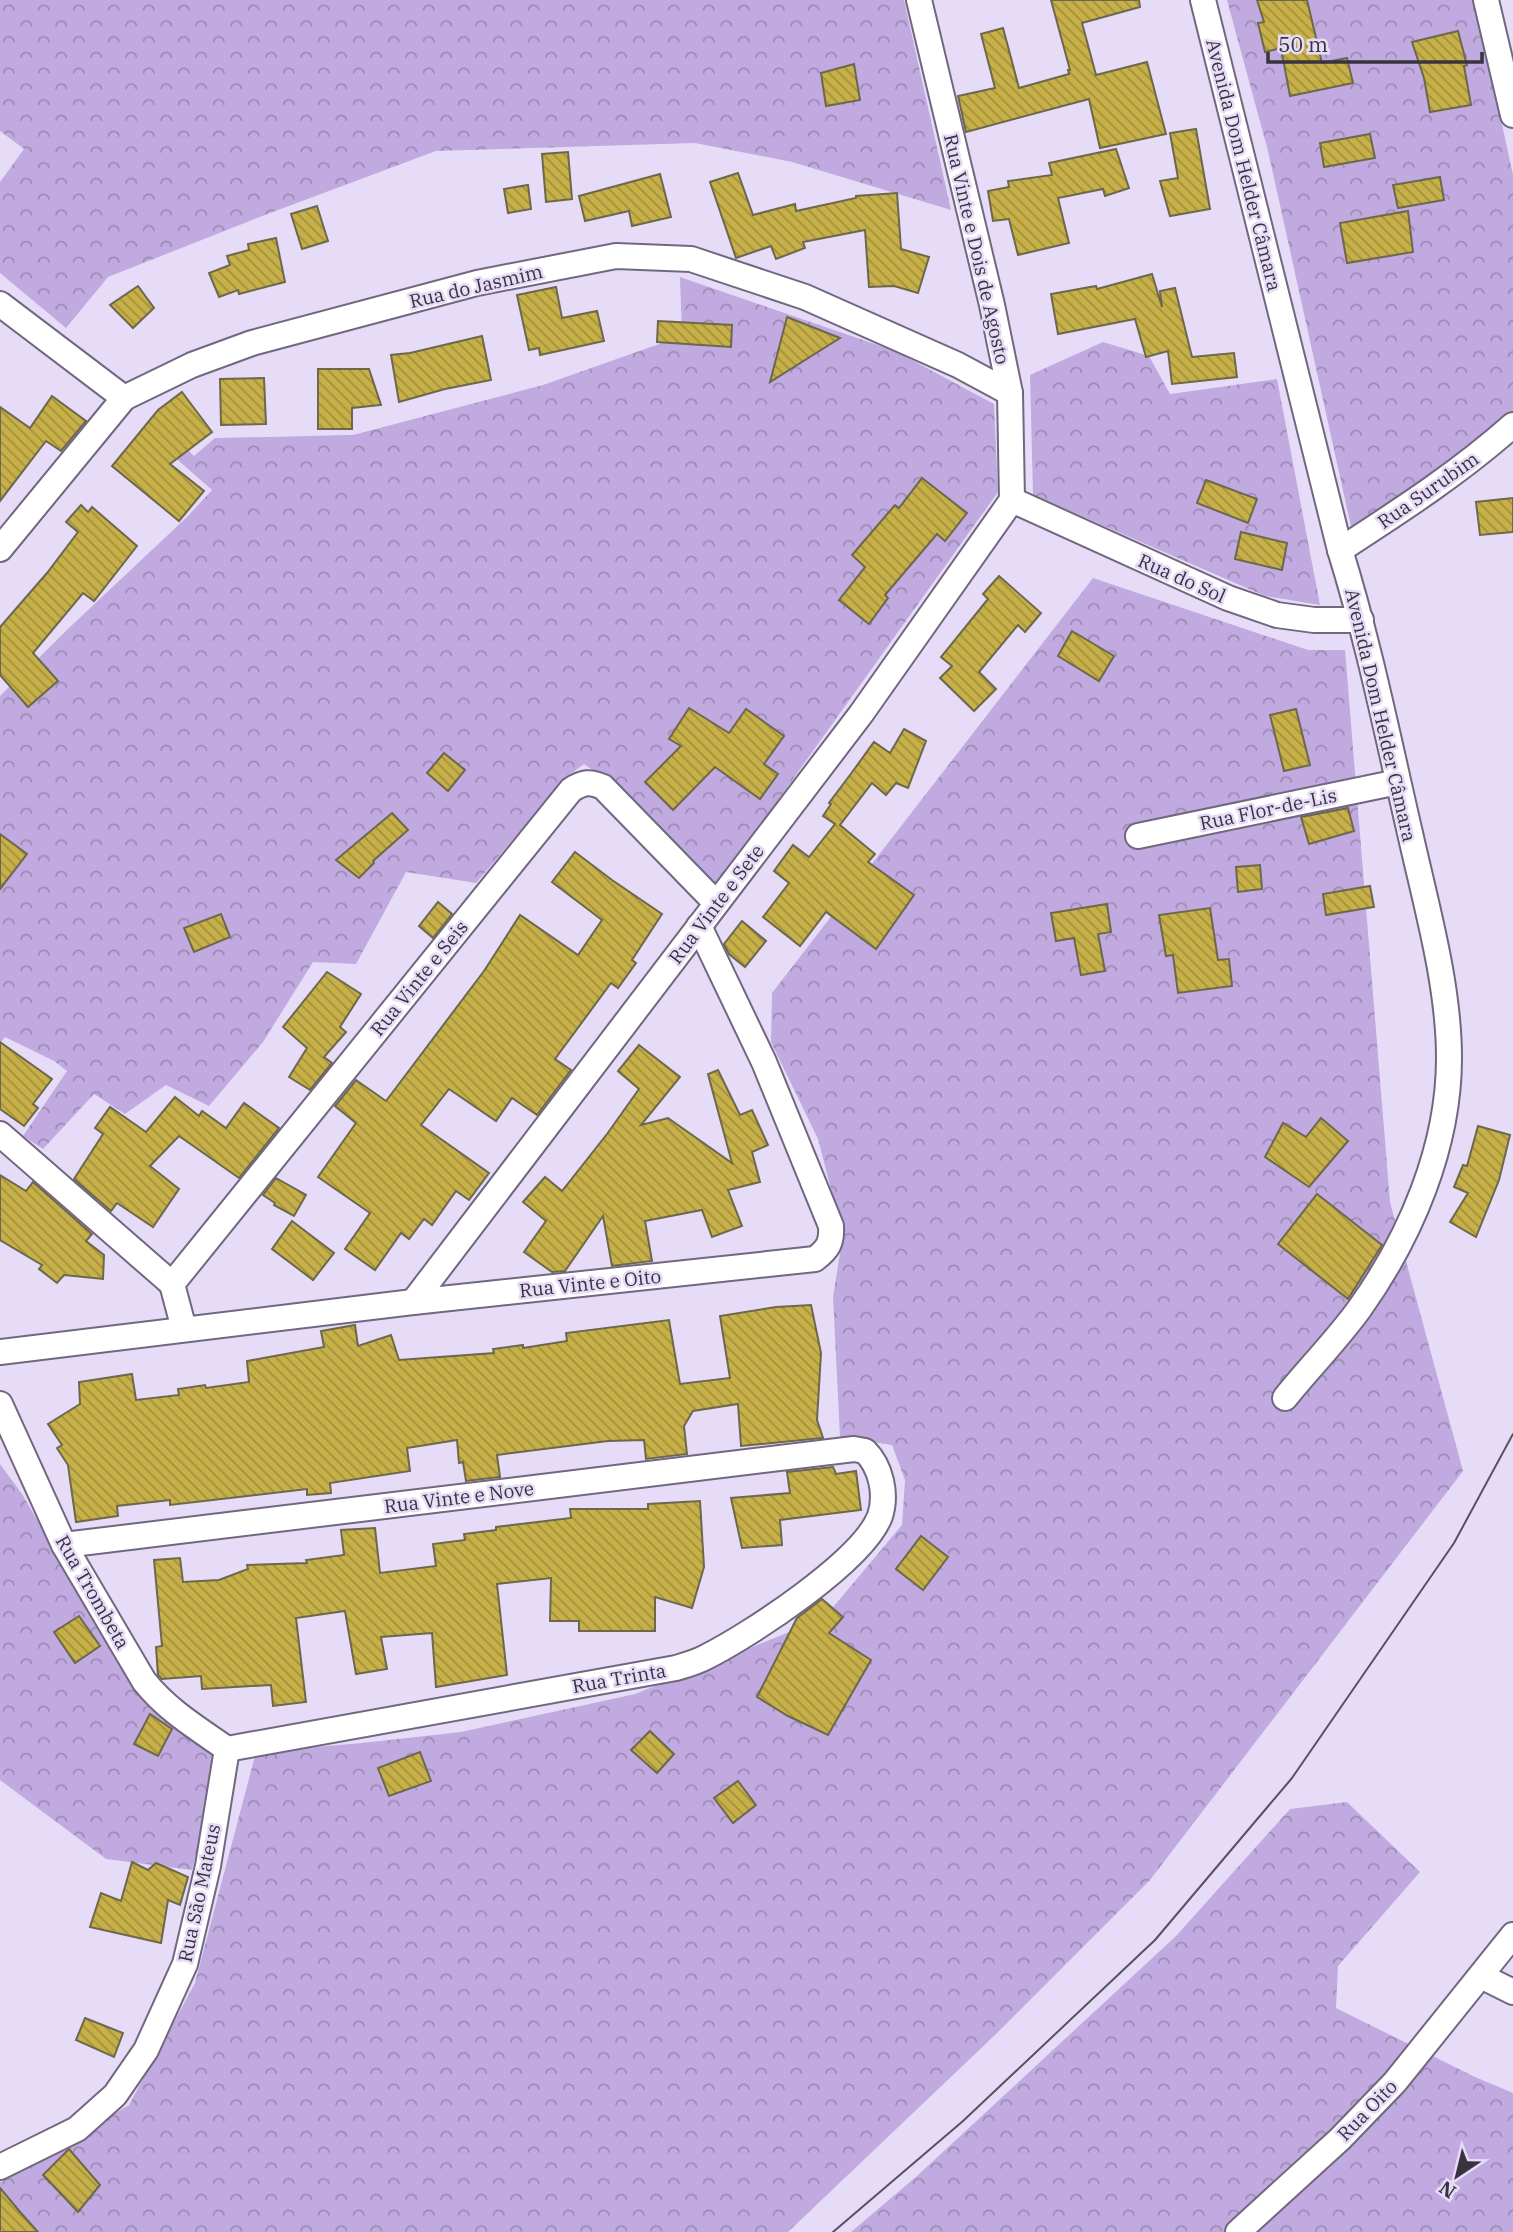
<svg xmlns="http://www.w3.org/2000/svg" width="1513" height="2232" font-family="'IBM Plex Serif',serif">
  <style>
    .forest { fill: url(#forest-crowns) }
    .building { fill: url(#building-back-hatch); stroke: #6c674d; stroke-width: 2 }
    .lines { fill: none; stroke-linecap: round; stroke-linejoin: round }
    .street-casing { stroke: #71677f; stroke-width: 28 }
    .street { stroke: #fff; stroke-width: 24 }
    .tram { stroke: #57515f; stroke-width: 2 }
    .labels { text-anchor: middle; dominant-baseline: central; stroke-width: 5; stroke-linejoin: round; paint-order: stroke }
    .street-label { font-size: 19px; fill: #38333e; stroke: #e7dcf8 }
  </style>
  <defs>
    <pattern id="forest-crowns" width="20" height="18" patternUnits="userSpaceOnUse" patternTransform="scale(1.75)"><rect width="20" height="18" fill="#c0aadf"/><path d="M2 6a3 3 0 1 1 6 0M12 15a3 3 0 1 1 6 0" fill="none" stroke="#9d8bb6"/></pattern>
    <pattern id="building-back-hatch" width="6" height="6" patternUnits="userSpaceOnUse" patternTransform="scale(1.75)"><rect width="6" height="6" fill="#c6b047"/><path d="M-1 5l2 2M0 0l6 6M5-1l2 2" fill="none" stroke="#a2903d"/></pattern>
  </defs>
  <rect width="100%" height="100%" fill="#e7dcf8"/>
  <g class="forest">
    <polygon points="0,0 904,0 951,210 792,162 695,143 436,151 270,213 108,277 66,328 0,273 0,182 24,149 0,131"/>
    <polygon points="1227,0 1475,0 1513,175 1513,423 1352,531 1268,151"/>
    <polygon points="680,277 895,351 994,404 998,492 713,891 605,779 584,764 565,778 476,883 406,872 356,964 313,962 263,1042 209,1106 166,1085 125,1114 94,1094 43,1149 23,1136 67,1071 54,1061 5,1037 0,1043 0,696 69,628 188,516 212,490 171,454 175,438 194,456 215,438 353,435 543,385 682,336"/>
    <polygon points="1103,342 1149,356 1170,394 1277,379 1320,605 1265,596 1033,495 1030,375"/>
    <polygon points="1093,578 1308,650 1345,650 1390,1202 1463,1471 1150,1880 995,2035 788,2232 0,2232 0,2182 129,2105 195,1983 256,1752 362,1743 461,1732 635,1694 824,1618 902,1525 905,1480 892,1445 840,1437 833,1297 843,1235 818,1139 771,1042 772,993"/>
    <polygon points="0,1464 22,1494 121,1664 222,1753 192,1870 106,1859 0,1780"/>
    <polygon points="1347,1802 1420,1872 1338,1966 1336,2008 1475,2077 1513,2093 1513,2232 851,2232 917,2176 1176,1936 1290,1809"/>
  </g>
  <g class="building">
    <polygon points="1051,0 1139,0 1140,7 1082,23 1096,75 1147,62 1166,134 1100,148 1089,99 966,132 958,96 995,88 981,34 1003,28 1019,88 1069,74 1068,70 1070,70"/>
    <polygon points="1257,0 1307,0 1322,63 1347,58 1353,83 1290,96 1281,48 1265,52 1258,23 1264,22"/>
    <polygon points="1458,31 1467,65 1464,66 1471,105 1430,112 1424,78 1412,42"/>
    <polygon points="854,64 860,100 826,106 821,73"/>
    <polygon points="1196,129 1210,209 1170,216 1160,181 1178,178 1170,133"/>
    <polygon points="1370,134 1375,158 1324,167 1320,143"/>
    <polygon points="1116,149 1129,188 1105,196 1103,189 1058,198 1069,243 1018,255 1009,219 993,221 988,191 1009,187 1008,181 1052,175 1049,163"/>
    <polygon points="568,152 572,199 546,202 542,154"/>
    <polygon points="738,173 753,215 795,204 796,211 856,198 856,196 897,193 901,249 929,257 918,293 894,286 869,287 865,230 803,242 805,248 776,259 771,246 736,258 710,182"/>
    <polygon points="660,174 671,217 632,226 629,211 585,221 579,196"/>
    <polygon points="1440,177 1444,200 1398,208 1393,185"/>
    <polygon points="528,185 531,209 508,213 504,189"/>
    <polygon points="317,206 328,241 302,249 291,214"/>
    <polygon points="1408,211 1413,252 1347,263 1340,223"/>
    <polygon points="276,238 285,282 239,294 238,290 219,297 209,273 230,265 227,256 249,250 248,244"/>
    <polygon points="1152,274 1162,307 1160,291 1175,288 1192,357 1234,353 1237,377 1172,384 1168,351 1146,357 1135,319 1058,334 1051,294 1096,286 1097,289"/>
    <polygon points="138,286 154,308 133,328 110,305"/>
    <polygon points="556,287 562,318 597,311 604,341 540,355 539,348 529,350 517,295"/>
    <polygon points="787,317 840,338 770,382"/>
    <polygon points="658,321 732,325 731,347 657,342"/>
    <polygon points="482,336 491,380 445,389 399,402 391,355 410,353"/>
    <polygon points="318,369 369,369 381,405 352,408 352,429 318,429"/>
    <polygon points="264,378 266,424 221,425 220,379"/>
    <polygon points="182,392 212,432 170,464 204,491 179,521 112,466 158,410"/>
    <polygon points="52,396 86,421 61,451 46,441 0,501 0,407 30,428"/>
    <polygon points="922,478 967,513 945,541 937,534 885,595 888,598 869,624 839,600 865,567 852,555 895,505 899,508"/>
    <polygon points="1206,480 1257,499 1248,523 1197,503"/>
    <polygon points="1513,498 1513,532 1480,535 1476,502"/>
    <polygon points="81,505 88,512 92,507 137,546 94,601 83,593 33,653 58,681 28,707 0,675 0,627 47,573 78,532 66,522"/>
    <polygon points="1241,532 1287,543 1282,570 1235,559"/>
    <polygon points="999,576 1041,613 1025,632 1018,625 979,672 996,689 974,711 940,678 952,666 941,657 988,599 983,594"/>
    <polygon points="1072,631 1114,656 1099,681 1058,656"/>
    <polygon points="689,708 729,733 746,709 784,736 764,764 778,774 760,799 715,767 673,810 645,782 681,746 669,739"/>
    <polygon points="1296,709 1310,765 1284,771 1270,715"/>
    <polygon points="904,729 926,741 908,788 896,783 886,795 872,783 840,825 875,854 868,862 914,895 876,949 826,912 800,946 763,917 789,883 774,871 793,845 809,857 835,824 823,816 831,804 829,803 850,775 874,742 890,753"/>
    <polygon points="444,753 465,770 448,791 427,773"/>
    <polygon points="1348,808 1354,831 1309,844 1301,817"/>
    <polygon points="392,813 408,830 373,861 374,863 359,878 336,860"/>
    <polygon points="0,834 27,854 0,889"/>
    <polygon points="575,852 612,880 662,914 632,960 636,963 618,988 611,983 555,1059 571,1070 537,1115 512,1098 496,1121 449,1089 421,1125 489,1173 469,1200 456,1191 432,1225 424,1219 409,1239 401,1233 375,1270 345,1249 370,1213 318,1177 356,1123 335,1106 356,1080 386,1101 484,971 520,915 578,955 602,920 552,882"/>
    <polygon points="1260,865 1262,889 1238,892 1236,867"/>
    <polygon points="1370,886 1374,907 1326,915 1323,894"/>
    <polygon points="438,902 452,914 433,938 419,926"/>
    <polygon points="1107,904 1111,932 1098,934 1105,971 1081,975 1074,938 1056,941 1051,913"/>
    <polygon points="1210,908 1218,960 1229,959 1232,986 1178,993 1173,955 1166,956 1159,915"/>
    <polygon points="221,914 230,937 194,952 184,928"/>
    <polygon points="742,921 766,941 745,967 729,954 724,944"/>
    <polygon points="327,972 361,994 340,1027 346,1032 324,1057 332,1063 310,1090 289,1077 307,1048 283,1027"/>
    <polygon points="0,1042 52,1079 33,1104 38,1108 24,1126 0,1109"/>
    <polygon points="639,1045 680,1077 641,1125 668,1118 732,1163 708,1074 718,1070 740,1115 752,1110 768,1145 752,1152 760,1182 728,1190 742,1226 712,1237 702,1210 645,1221 652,1261 612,1266 603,1216 565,1271 552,1272 524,1252 546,1221 523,1202 545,1177 562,1191 607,1134 639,1089 618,1071"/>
    <polygon points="175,1097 199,1116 202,1111 226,1128 244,1103 279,1128 239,1178 179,1136 150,1166 179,1189 153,1227 117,1203 111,1211 74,1179 103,1134 95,1128 110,1107 146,1132"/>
    <polygon points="1321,1118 1348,1141 1309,1187 1265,1157 1283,1123 1306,1137"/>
    <polygon points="1478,1126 1510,1135 1499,1180 1476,1237 1450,1222 1468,1193 1454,1187 1463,1165 1467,1166"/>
    <polygon points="0,1175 26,1191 33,1182 92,1234 86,1241 104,1255 103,1279 64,1275 57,1283 39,1269 42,1265 0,1240"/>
    <polygon points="276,1178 306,1195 294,1216 274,1205 275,1203 263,1195"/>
    <polygon points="1317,1194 1382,1245 1348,1299 1278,1244"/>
    <polygon points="292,1221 334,1253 313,1280 272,1249"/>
    <polygon points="811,1305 821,1353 817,1420 823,1438 741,1446 738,1404 693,1411 684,1426 687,1454 646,1459 644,1440 608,1441 497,1455 500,1477 466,1481 463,1462 459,1463 457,1440 407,1448 410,1471 330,1483 331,1493 307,1495 307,1489 170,1505 170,1500 117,1506 118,1516 76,1522 68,1465 57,1448 62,1445 48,1424 80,1404 79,1382 132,1374 136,1400 179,1395 178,1389 205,1385 206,1388 249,1382 247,1361 324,1347 321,1331 355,1325 358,1346 391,1335 399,1360 494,1353 493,1349 523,1345 523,1348 567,1341 566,1333 669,1320 680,1384 730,1378 720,1316 776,1307"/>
    <polygon points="833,1467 836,1474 856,1471 861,1510 780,1520 782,1545 742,1548 731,1498 790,1493 787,1472"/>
    <polygon points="700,1501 704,1567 692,1608 655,1597 655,1631 579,1631 579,1621 550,1621 551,1578 497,1584 507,1675 436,1687 432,1633 381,1637 387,1669 356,1674 345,1611 296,1618 306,1702 273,1706 271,1685 202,1689 201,1676 162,1679 158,1675 156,1647 162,1646 154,1560 180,1558 183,1582 219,1580 248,1569 247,1565 307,1563 306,1560 344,1555 341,1530 375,1528 380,1573 436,1566 433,1544 465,1540 464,1534 496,1530 496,1527 571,1518 570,1509 648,1509 648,1504"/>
    <polygon points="921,1536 948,1557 923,1590 896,1569"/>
    <polygon points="822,1599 843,1617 829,1633 871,1660 828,1735 788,1716 757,1697 797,1618"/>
    <polygon points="79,1616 100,1646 75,1663 54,1632"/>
    <polygon points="150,1714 172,1729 158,1756 134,1744"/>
    <polygon points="650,1731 674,1754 657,1773 631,1750"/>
    <polygon points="420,1752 431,1781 389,1796 378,1768"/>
    <polygon points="738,1781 756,1805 733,1823 714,1798"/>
    <polygon points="132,1862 148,1870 156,1863 188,1877 180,1905 168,1900 161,1943 90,1927 101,1893 121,1901"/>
    <polygon points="85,2018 123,2033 114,2057 76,2040"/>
    <polygon points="69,2149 100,2185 78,2212 43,2175"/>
    <polygon points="0,2188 21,2213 38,2232 0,2232"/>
  </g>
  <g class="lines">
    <g class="street-casing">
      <g id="street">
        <polyline points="919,0 992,305 1010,393 1012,500"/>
        <path d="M1203,0L1340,550C1369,643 1388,738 1410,833C1426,905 1449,984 1449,1058C1449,1147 1411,1236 1360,1308C1337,1340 1309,1368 1285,1398"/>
        <polyline points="1486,0 1513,115"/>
        <polyline points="0,304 124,398"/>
        <polyline points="1012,500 1228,598 1277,615 1314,620 1361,620"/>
        <polyline points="0,549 124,398 192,365 252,343 477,283 616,256 691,259 805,297 958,365 1010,393"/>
        <path d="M1340,550C1400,511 1459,473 1513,425"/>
        <polyline points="1138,836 1398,782"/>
        <polyline points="0,1134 172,1284"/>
        <polyline points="413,1302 861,714 1012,500"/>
        <path d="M184,1329L172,1284L571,790C583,782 590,781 603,787L716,903"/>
        <path d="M0,1352L413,1302L815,1259C828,1249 832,1243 831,1226L764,1062L699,926"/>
        <path d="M0,1404L64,1545L144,1681C167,1710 197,1728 227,1749"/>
        <path d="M64,1545L854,1449L865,1451C881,1467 887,1494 880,1516C863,1561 750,1635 706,1657C697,1662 686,1665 676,1668L227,1749"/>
        <polyline points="1481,1976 1513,1992"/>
        <polyline points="0,2167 77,2129 115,2095 146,2050 185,1964 208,1866 227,1749"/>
        <polyline points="1238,2232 1340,2139 1395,2082 1513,1935"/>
      </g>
    </g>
    <use href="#street" class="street"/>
    <polyline class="tram" points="833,2232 963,2121 1155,1940 1292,1778 1454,1543 1513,1434"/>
  </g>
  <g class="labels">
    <g class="street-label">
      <text transform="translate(1244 165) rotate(76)">Avenida Dom Helder Câmara</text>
      <text transform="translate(977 249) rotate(77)">Rua Vinte e Dois de Agosto</text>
      <text transform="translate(476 286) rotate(-13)">Rua do Jasmim</text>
      <text transform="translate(1428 490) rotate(-35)">Rua Surubim</text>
      <text transform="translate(1182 578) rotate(24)">Rua do Sol</text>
      <text transform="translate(1381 715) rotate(77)">Avenida Dom Helder Câmara</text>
      <text transform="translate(1268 809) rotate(-12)">Rua Flor-de-Lis</text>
      <text transform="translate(716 904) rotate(-53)">Rua Vinte e Sete</text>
      <text transform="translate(419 978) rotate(-51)">Rua Vinte e Seis</text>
      <text transform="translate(590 1283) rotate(-6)">Rua Vinte e Oito</text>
      <text transform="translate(459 1497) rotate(-7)">Rua Vinte e Nove</text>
      <text transform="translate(93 1592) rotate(60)">Rua Trombeta</text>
      <text transform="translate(619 1678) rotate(-10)">Rua Trinta</text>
      <text transform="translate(199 1893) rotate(-78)">Rua São Mateus</text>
      <text transform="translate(1367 2110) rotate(-46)">Rua Oito</text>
    </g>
  </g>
  <g transform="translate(1457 2176) rotate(215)" stroke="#e7dcf8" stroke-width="5" paint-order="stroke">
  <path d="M0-5L12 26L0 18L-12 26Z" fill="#38333e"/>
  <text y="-10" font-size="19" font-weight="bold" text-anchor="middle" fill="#38333e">N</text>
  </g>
  <path d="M1268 52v10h214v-10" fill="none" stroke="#38333e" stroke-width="3.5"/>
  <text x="1278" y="52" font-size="21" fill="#38333e" stroke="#e7dcf8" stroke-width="5" paint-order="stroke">50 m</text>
</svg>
